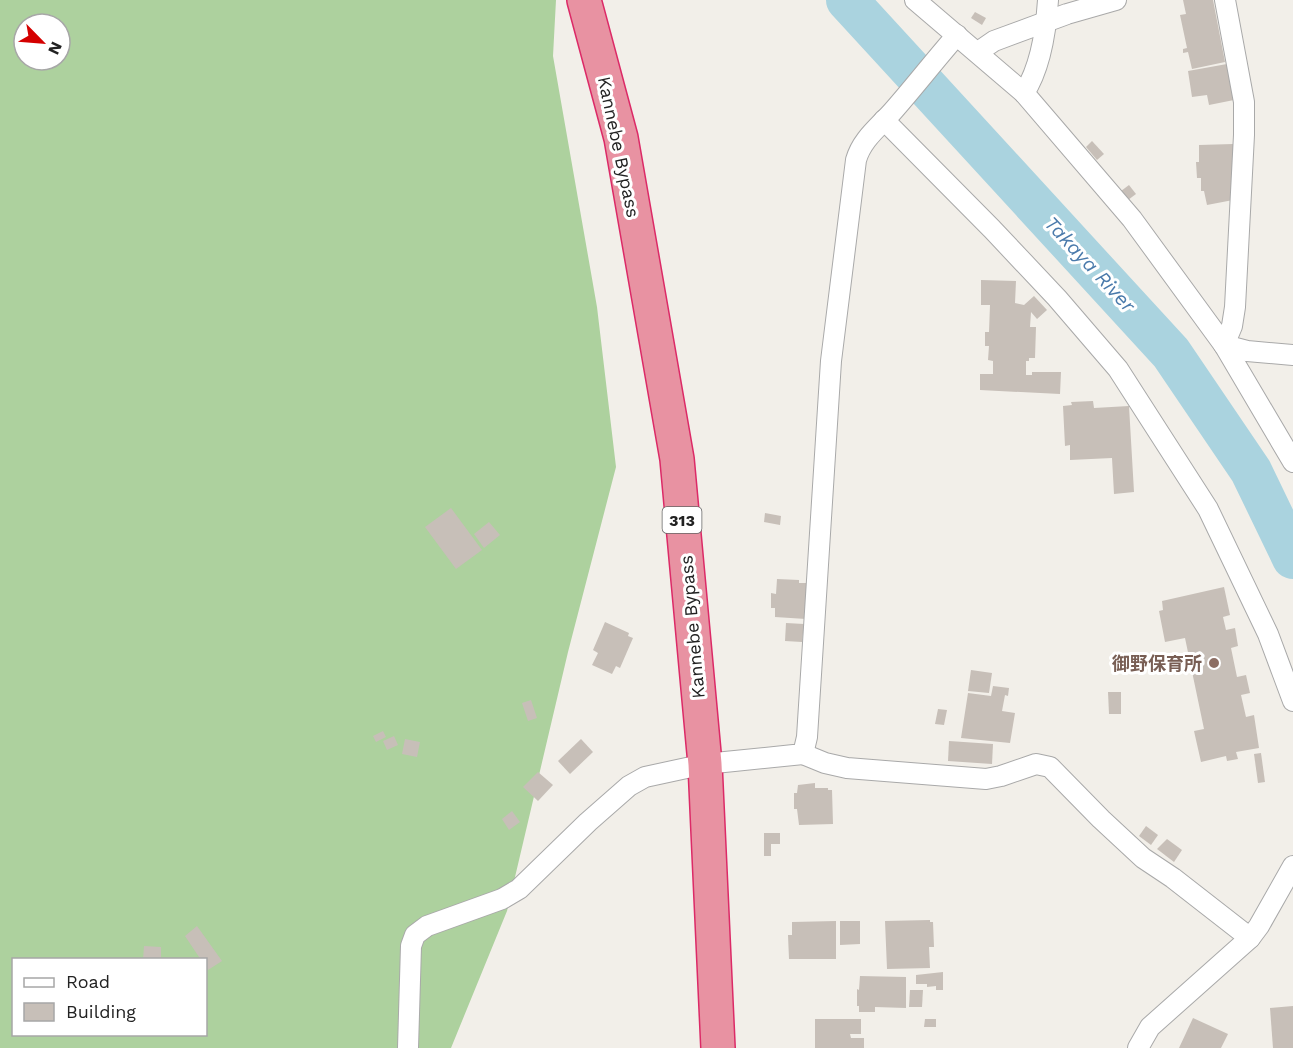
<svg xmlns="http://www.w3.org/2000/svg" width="1293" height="1048" font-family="'Work Sans','Noto Sans JP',sans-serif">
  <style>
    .forest { fill: #add19e; fill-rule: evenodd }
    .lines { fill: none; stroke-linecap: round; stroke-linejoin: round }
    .river { stroke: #aad3df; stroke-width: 42 }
    .building { fill: #c7bfb8 }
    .street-casing { stroke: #a9a9a9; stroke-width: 22 }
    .highway-casing { stroke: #dc2a67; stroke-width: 36 }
    .street { stroke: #fff; stroke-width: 20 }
    .highway { stroke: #e892a2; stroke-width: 33 }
    .education-dot { fill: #8d6e63; stroke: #fff; stroke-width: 2 }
    .labels { text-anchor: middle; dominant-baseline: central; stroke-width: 6; stroke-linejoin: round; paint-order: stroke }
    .shield { fill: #fff; stroke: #646464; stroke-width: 1.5 }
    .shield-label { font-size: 16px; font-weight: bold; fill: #222 }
    .street-label { font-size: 18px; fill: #222; stroke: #fff }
    .education-label { font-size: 18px; font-weight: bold; fill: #785e54; stroke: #fff; text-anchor: end }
    .water-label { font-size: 20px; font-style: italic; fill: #4a7aab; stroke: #fff }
  </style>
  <rect width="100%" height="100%" fill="#f2efe9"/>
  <path class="forest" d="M0,0H556L553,56L597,307L616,467L568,652L507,911L451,1048H0ZM24,24H60V60H24ZM14,960H206V1034H14Z"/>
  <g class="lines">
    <polyline class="river" points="847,0 1171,353 1251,471 1293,558"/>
  </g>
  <g class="building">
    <polygon points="1183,0 1213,0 1225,62 1192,69 1188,52 1183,53 1183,49 1187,48 1180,15 1186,14"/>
    <polygon points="975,12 986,18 982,25 971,18"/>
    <polygon points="1227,64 1234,100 1209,105 1207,95 1192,97 1188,71"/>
    <polygon points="1092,141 1104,154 1097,160 1086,147"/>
    <polygon points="1233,144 1235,190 1231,190 1233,200 1207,205 1204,191 1201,191 1201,178 1197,178 1196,162 1199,162 1199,145"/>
    <polygon points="1129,185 1136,194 1128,200 1121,191"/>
    <polygon points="981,280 1016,281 1015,303 1024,305 1034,296 1047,310 1037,319 1031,312 1030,327 1036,327 1035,358 1029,358 1029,361 1026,361 1026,375 1032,375 1032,372 1061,372 1060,394 980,390 980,374 993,374 993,361 988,360 989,346 985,346 985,332 989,332 990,305 981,305"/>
    <polygon points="1093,401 1094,408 1129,406 1134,492 1114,494 1112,458 1070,460 1070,445 1065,446 1063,406 1072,405 1071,402"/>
    <polygon points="451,508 482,550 456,569 425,527"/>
    <polygon points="765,513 781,516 780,525 764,522"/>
    <polygon points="489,522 500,535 484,548 474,534"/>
    <polygon points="777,579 799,580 799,583 808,583 806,619 775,617 775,608 771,608 771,593 776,594"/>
    <polygon points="1224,587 1230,615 1223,617 1226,630 1235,628 1238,646 1231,648 1237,677 1246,675 1250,693 1241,695 1246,717 1254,715 1259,748 1236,752 1238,759 1227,761 1226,756 1201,762 1194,731 1204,729 1185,638 1165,642 1159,611 1163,610 1162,601"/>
    <polygon points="605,622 629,633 628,636 633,638 620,668 616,666 612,674 592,665 598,653 593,650"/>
    <polygon points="786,623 804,624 802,642 785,641"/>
    <polygon points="971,670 992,673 989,693 968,691"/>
    <polygon points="993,686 1009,688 1008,696 1005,695 1002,711 1015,713 1010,743 961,738 968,693 991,696"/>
    <polygon points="1108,692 1121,692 1121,714 1109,714"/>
    <polygon points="531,700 537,718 528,721 522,703"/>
    <polygon points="938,709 947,710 944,725 935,724"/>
    <polygon points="383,731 386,737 376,742 373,736"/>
    <polygon points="394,736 398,745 387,750 383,741"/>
    <polygon points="405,739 420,742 417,757 402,754"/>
    <polygon points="581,739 593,752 570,774 558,761"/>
    <polygon points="949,741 993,744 992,764 948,761"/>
    <polygon points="1261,753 1265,782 1258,783 1254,754"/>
    <polygon points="538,772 553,785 538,801 523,787"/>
    <polygon points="815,783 815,788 828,788 828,790 832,790 833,824 799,825 797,809 794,809 794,793 797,793 798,785"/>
    <polygon points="512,811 520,822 509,830 502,819"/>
    <polygon points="1146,826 1158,835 1151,845 1139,836"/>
    <polygon points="764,833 780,833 780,844 771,844 771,856 764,856"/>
    <polygon points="1167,839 1182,850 1174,862 1157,849"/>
    <polygon points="930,920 930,922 933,922 934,947 929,947 930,968 887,969 885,921"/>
    <polygon points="836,921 836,959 789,959 788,935 792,935 792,922"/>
    <polygon points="840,921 860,921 860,944 840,945"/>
    <polygon points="197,926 222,961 208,970 206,966 206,960 201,960 185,936"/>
    <polygon points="144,946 161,947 161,960 143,960"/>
    <polygon points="943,972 943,990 936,990 936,986 927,987 927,984 916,984 916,975"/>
    <polygon points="860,976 906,977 906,1008 875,1007 875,1012 859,1012 859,1006 857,1006 857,989 859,990"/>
    <polygon points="910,990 923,990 922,1007 909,1007"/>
    <polygon points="1293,1006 1293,1048 1273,1048 1270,1008"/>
    <polygon points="1193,1018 1228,1034 1221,1048 1179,1048"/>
    <polygon points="815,1019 861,1019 861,1034 850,1034 851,1038 864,1038 864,1048 815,1048"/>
    <polygon points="925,1019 936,1019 936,1027 924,1027"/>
  </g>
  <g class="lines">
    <g class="street-casing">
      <g id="street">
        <polyline points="915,0 1024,93 1132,219 1224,345 1293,462"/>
        <polyline points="978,52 994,41 1067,14 1116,0"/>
        <path d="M1024,93C1041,67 1046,31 1048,0"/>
        <polyline points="884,120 992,229 1057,298 1118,369 1208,509 1268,634 1293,701"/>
        <polyline points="1224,345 1232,326 1235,307 1244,135 1244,102 1225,0"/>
        <polyline points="1224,345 1247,351 1293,355"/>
        <polyline points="803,754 825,763 847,768 986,779 1001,776 1036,764 1050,767 1101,819 1143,858 1173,878 1250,938"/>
        <path d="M408,1048L411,946L415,935L427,926L502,899L519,889L588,822L629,786L645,777L705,764L803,754L807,737L831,361L856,160C862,139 879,127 893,111C915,86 935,60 957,35"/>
        <polyline points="1138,1048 1150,1027 1250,938 1259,926 1293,866"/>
      </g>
    </g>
    <g class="highway-casing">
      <polyline id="highway" points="584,0 621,138 677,459 705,764 718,1048"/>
    </g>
    <use href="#street" class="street"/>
    <use href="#highway" class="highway"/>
  </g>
  <circle class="education-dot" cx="1214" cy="663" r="6"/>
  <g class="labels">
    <rect class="shield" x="662.5" y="507" width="39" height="26" rx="4.5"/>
    <g class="shield-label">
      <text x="682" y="520">313</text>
    </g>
    <g class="street-label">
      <text transform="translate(619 147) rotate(78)">Kannebe Bypass</text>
      <text transform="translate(692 627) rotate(-95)">Kannebe Bypass</text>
    </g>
    <g class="education-label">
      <text x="1202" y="663">御野保育所</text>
    </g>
    <g class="water-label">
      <text transform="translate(1090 264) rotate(47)">Takaya River</text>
    </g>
  </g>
  <rect x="12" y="958" width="195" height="78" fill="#ffffff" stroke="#a7a7a7" stroke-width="1.5"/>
  <rect x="24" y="978" width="30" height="9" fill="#ffffff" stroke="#a7a7a7" stroke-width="1.5"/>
  <text x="66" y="988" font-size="18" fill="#222222">Road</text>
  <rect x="24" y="1003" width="30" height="18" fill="#c7bfb8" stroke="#a7a7a7" stroke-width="1.5"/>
  <text x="66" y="1018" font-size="18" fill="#222222">Building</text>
  <g transform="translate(42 42) rotate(115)"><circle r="28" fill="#ffffff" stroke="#a7a7a7" stroke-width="1.5"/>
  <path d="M0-4.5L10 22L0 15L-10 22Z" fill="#d40000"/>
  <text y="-9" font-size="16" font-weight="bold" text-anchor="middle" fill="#222222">N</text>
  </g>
</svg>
